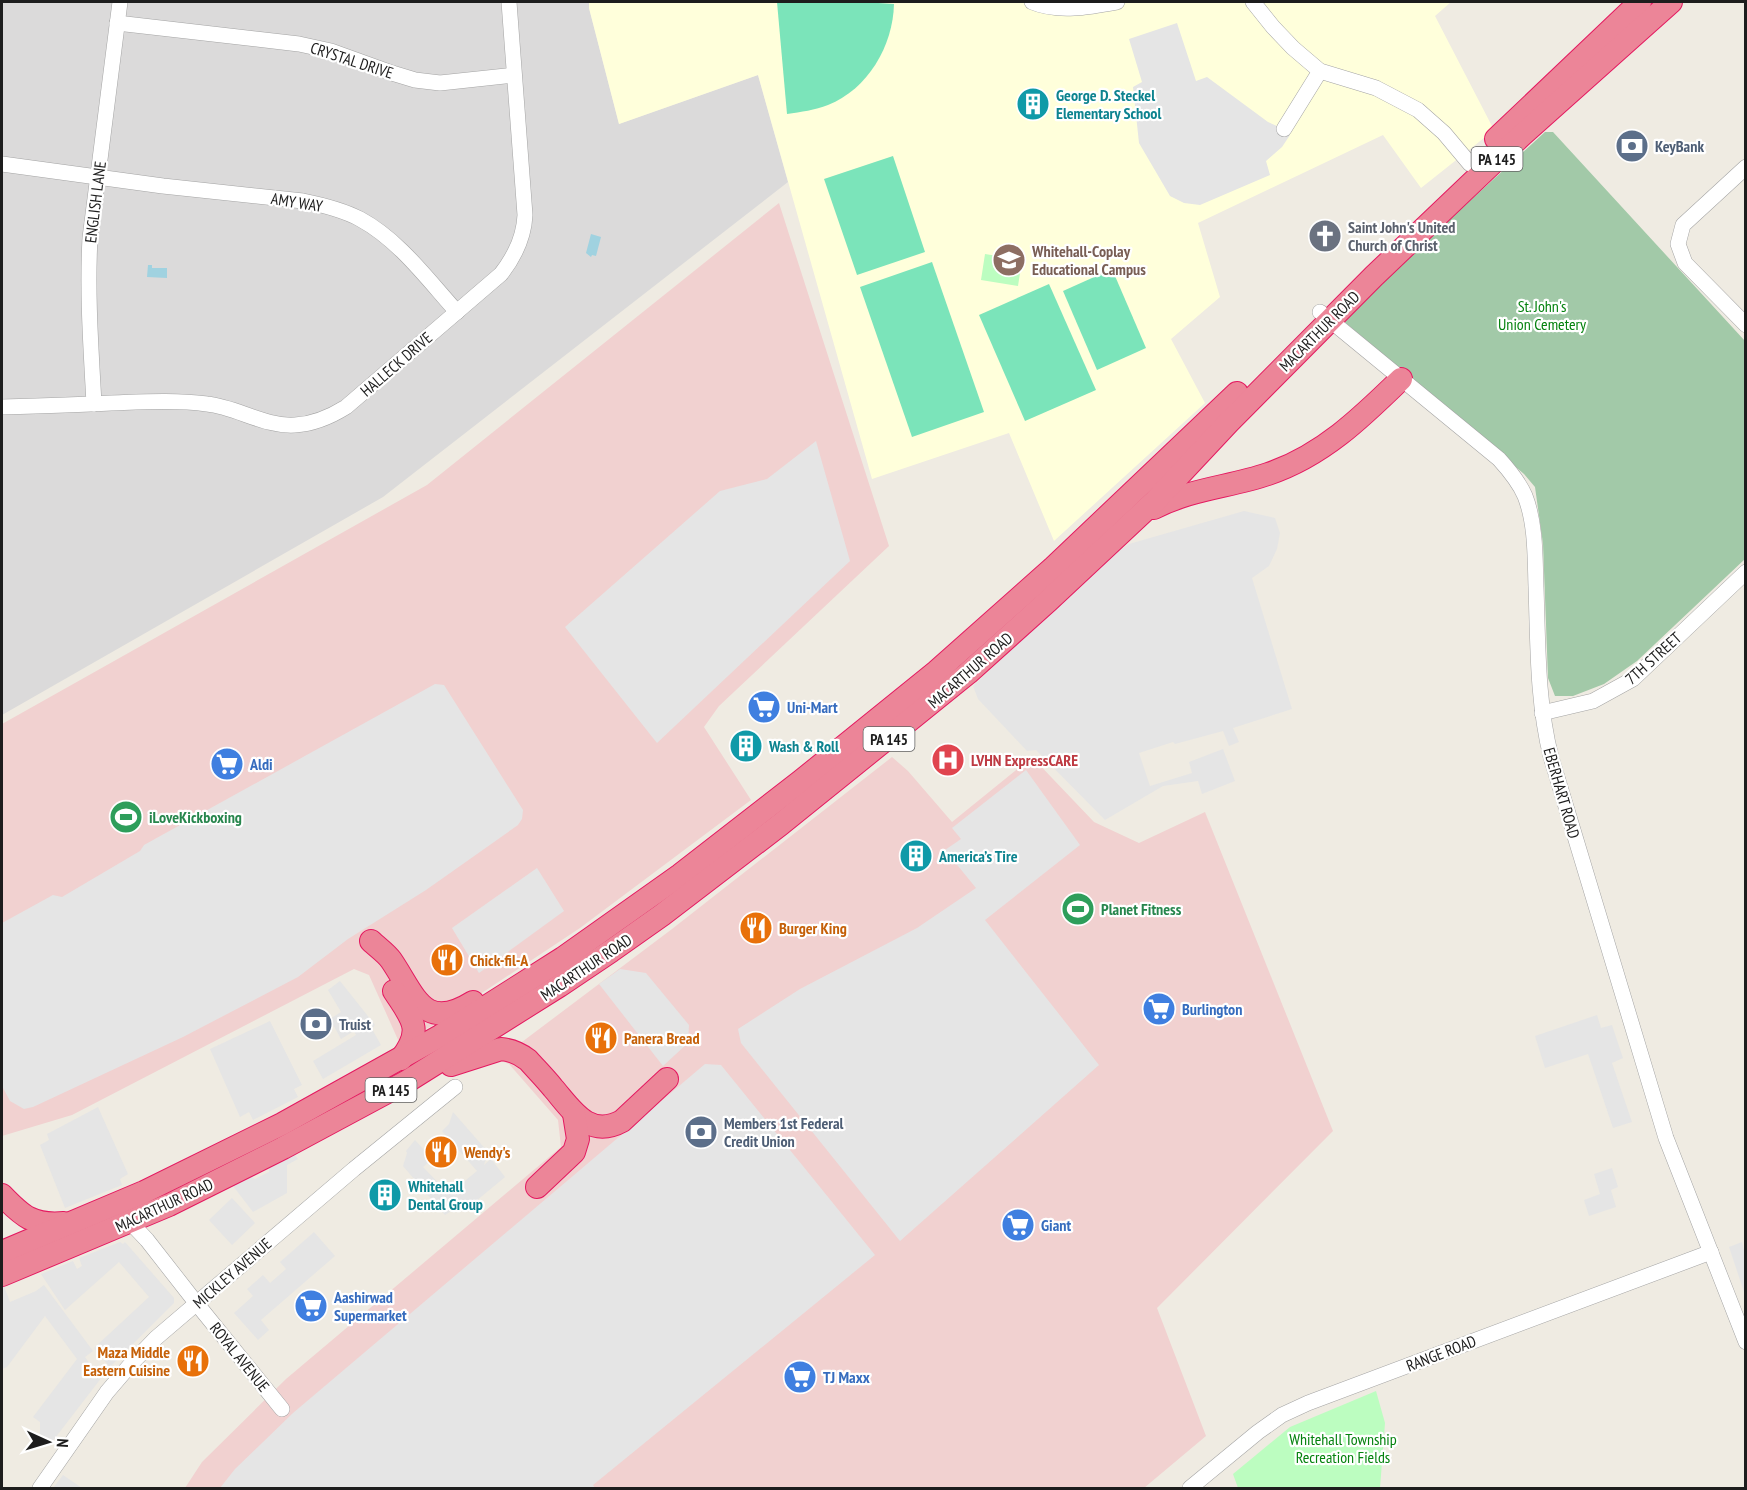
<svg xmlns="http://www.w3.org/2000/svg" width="1747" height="1490" font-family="'PT Sans Narrow',sans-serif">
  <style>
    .residential { fill: #dbdada }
    .commercial { fill: #f1d1d0 }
    .education { fill: #ffffdb }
    .cemetery { fill: #a2c9a8 }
    .park { fill: #bcfdc0 }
    .pitch { fill: #7be4ba }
    .parking { fill: #e5e5e5 }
    .water { fill: #a0d2e0 }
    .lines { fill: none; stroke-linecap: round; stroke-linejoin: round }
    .minor-casing { stroke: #a4a4a4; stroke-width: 16 }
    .highway-casing { stroke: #e41960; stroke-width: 24 }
    .minor { stroke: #fff; stroke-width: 15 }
    .highway { stroke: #ec8598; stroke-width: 22 }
    .labels { text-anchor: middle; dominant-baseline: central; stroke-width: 4.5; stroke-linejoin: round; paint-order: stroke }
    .shield { fill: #fff; stroke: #616161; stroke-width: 1.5 }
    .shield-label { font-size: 15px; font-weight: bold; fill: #1d1d1d }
    .street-label { font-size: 16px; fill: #1d1d1d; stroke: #fff }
    .culture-label { font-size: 16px; font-weight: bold; fill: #0d838f; stroke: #fff; text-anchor: start }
    .service-label { font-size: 16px; font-weight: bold; fill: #4e5e75; stroke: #fff; text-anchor: start }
    .worship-label { font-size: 16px; font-weight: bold; fill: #5b616d; stroke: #fff; text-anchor: start }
    .education-label { font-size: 16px; font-weight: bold; fill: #785e54; stroke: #fff; text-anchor: start }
    .park-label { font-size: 16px; fill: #04820e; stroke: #fff }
    .shop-label { font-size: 16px; font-weight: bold; fill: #366cbe; stroke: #fff; text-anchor: start }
    .health-label { font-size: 16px; font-weight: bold; fill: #be3a42; stroke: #fff; text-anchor: start }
    .leisure-label { font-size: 16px; font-weight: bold; fill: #27864d; stroke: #fff; text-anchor: start }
    .food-label { font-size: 16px; font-weight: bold; fill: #c56008; stroke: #fff; text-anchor: start }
  </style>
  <rect width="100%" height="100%" fill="#efebe2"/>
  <polygon class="residential" points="2,2 589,2 589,8 619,124 758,75 788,182 383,497 2,715"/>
  <g class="commercial">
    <polygon points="779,203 889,546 719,706 704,727 751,800 580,928 432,1026 399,1042 369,975 354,969 72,1115 2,1136 2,724 427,485"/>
    <polygon points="892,757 908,771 952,822 1032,757 1094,822 1139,843 1205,812 1333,1131 1157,1308 1206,1436 1144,1488 185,1488 202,1462 286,1379 561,1147 558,1120 509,1064 498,1060 672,929"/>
  </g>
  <polygon class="education" points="589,2 1451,2 1435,16 1494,130 1421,188 1383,135 1198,223 1220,297 1171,339 1205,403 1054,541 1009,433 872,479 758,75 619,124 589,8"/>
  <polygon class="cemetery" points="1545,132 1553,132 1745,341 1745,559 1637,661 1604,684 1573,696 1555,696 1548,678 1543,544 1535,487 1524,474 1341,319"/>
  <g class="park">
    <polygon points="985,254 1022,260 1018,286 981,280"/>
    <polygon points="1376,1391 1385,1423 1380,1488 1238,1488 1233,1474 1290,1427"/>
  </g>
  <g class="pitch">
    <path d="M777,2H863L894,4C893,46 868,89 828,105C815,110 801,112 787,114Z"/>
    <polygon points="893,156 925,252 857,275 824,179"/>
    <polygon points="932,262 984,412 912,437 860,287"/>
    <polygon points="1112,269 1146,348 1097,370 1063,291"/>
    <polygon points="1049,284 1096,390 1025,421 979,315"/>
  </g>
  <g class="parking">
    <polygon points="1177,23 1196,81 1207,77 1268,122 1284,129 1290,135 1282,147 1266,161 1270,175 1200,205 1184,203 1170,196 1139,143 1133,87 1142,82 1129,39"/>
    <polygon points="816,441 850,561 657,743 565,627 720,491 767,479"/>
    <polygon points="1244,511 1275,518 1280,533 1277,549 1269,566 1252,578 1292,709 1233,728 1239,742 1229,746 1223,731 1175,744 1173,742 1139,753 1150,786 1192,773 1189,762 1223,749 1235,781 1202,794 1198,781 1163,786 1105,820 1036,750 1027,751 978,699 973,686 1114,554 1129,544"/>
    <polygon points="435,684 444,685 523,810 522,819 518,825 426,890 348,939 298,977 183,1037 33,1107 24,1109 10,1101 2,1086 2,923 53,895 62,897 140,851 144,845"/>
    <polygon points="1026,770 1080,845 985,920 1099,1065 900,1241 741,1043 738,1029 800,989 917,928 976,888 945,850 961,839 952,828"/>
    <polygon points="537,868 564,911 479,973 452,928"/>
    <polygon points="620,969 646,973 689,1025 688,1043 663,1066 599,984"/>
    <polygon points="340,981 375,1025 372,1029 381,1045 323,1079 313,1061 356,1035 354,1031 341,1039 330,1019 341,1012 328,990"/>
    <polygon points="1597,1015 1601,1028 1612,1025 1623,1058 1612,1063 1632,1122 1613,1128 1588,1054 1545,1068 1535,1036"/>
    <polygon points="270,1021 302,1085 294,1089 298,1097 253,1120 249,1112 240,1117 210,1049"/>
    <polygon points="705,1064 721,1065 875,1255 593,1485 595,1488 220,1488 235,1469 293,1413"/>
    <polygon points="98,1107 128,1174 120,1179 122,1185 65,1208 40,1145 49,1140 47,1134"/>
    <polygon points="453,1112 488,1152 484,1165 491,1159 505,1177 470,1206 466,1201 445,1215 403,1166 407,1153 406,1151 415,1140 432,1159 423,1167 449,1194 477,1171 442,1131 449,1124"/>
    <polygon points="294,1154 298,1159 287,1165 287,1193 253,1212 233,1186 250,1176 255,1179 269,1172 269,1167"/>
    <polygon points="1612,1168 1618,1187 1611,1190 1616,1207 1589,1216 1584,1200 1600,1194 1594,1174"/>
    <polygon points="232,1198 255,1223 232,1245 209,1220"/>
    <polygon points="314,1232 335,1256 261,1320 269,1330 258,1340 234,1313 253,1296 247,1289 263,1275 270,1283 286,1269 280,1262"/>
    <polygon points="120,1242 123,1244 125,1242 174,1298 174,1303 110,1367 94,1348 149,1297 119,1262 65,1310 41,1274 73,1261 77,1269 82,1266 79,1258"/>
    <polygon points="1742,1242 1745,1255 1745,1295 1729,1247"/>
    <polygon points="44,1285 93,1351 85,1357 94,1370 102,1377 52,1442 40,1434 40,1422 33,1417 77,1359 45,1316 7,1367 2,1369 2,1287 4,1286 10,1302 36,1291"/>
    <polygon points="63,1475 82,1488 53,1488"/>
  </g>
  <g class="water">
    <polygon points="591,234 601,237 596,256 592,255 591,257 586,253"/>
    <polygon points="148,265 152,265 152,268 167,268 167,278 147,277"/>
  </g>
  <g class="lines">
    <g class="minor-casing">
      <g id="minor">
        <path d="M1032,2C1058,13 1090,7 1117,2"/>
        <polyline points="1253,2 1273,27 1293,48 1320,71 1376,88 1418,110 1444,133 1470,164"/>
        <polyline points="117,23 299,44 331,51 392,73 415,80 440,83 514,75"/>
        <polyline points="1284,129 1320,71"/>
        <path d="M2,164L163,186L303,201C323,205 343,210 360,219C399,240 428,280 457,312"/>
        <polyline points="1746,167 1683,225 1678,244 1685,263 1746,325"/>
        <path d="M1320,312L1499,459C1509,470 1519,482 1525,496C1536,524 1535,558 1536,587C1538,644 1537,701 1551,757L1666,1138L1746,1342"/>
        <path d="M94,404C91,348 87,294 90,238L120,2"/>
        <path d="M2,407C38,406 74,405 111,403C142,402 175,400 207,404C237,407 264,427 295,425C313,424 330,417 346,407L501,274C515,256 524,238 525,215L509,2"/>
        <polyline points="1542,713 1593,701 1633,679 1746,572"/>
        <polyline points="130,1222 147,1240 197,1304 282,1409"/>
        <polyline points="40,1488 107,1392 131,1364 156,1338 354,1169 455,1087"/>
        <polyline points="1190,1488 1258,1432 1282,1415 1308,1403 1711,1252"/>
      </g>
    </g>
    <g class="highway-casing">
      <g id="highway">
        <polyline points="1496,139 1640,2"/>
        <path d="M1154,508C1190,489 1230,487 1268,474C1322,456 1361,418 1401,379"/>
        <path d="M371,941C377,947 386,953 391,960C415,995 423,1033 473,1002"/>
        <path d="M394,991C412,1019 424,1029 401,1059"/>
        <path d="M451,1065L501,1049C512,1050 519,1053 528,1060C536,1069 545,1078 553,1088C572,1110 589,1139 622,1121L667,1079"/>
        <polyline points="537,1187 574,1152 578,1139 574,1114"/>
        <path d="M2,1195C22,1216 33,1226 64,1223"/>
        <polyline points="2,1252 144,1192 282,1124 440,1036 563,958 680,875 801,781 937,671 1054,567 1237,393"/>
        <polyline points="2,1275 169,1205 283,1148 406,1082 559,986 611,951 662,915 781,824 968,673 1048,601 1155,501 1229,422 1374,276 1522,135 1671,2"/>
      </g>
    </g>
    <use href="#minor" class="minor"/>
    <use href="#highway" class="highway"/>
  </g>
  <defs>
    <g id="building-disc" transform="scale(1.725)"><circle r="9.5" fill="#0f9aa8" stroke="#fff"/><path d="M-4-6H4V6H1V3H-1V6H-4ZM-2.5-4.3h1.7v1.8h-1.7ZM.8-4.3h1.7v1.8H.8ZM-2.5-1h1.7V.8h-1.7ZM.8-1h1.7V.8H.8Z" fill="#fff"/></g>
    <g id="bank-disc" transform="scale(1.725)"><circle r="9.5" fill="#5c6f8a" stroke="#fff"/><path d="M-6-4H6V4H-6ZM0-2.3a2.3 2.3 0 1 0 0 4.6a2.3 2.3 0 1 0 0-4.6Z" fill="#fff"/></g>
    <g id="church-disc" transform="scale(1.725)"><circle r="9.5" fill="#6b7280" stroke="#fff"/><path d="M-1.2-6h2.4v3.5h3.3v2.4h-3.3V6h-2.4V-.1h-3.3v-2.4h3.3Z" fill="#fff"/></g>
    <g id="school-disc" transform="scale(1.725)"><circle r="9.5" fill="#8d6e63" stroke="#fff"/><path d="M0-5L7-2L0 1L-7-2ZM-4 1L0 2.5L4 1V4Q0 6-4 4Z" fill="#fff"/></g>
    <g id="supermarket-disc" transform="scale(1.725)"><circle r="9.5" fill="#3f7fe0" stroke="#fff"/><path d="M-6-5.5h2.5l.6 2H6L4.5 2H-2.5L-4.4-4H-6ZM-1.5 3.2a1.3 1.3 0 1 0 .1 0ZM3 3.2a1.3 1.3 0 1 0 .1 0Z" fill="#fff"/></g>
    <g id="hospital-disc" transform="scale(1.725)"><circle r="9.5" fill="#e0444e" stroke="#fff"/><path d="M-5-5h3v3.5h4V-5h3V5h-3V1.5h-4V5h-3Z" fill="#fff"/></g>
    <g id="stadium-disc" transform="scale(1.725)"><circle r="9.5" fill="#2e9e5b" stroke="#fff"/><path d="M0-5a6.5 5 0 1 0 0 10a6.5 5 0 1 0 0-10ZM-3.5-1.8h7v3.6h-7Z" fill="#fff"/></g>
    <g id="restaurant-disc" transform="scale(1.725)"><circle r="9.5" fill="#e8710a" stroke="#fff"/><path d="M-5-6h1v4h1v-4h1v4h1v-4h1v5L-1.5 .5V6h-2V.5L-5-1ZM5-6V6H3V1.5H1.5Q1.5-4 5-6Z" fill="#fff"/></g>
  </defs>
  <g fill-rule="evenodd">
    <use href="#building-disc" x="1033" y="104"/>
    <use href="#bank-disc" x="1632" y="146"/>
    <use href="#church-disc" x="1325" y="236"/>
    <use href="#school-disc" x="1009" y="260"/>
    <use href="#supermarket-disc" x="764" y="707"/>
    <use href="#building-disc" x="746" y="746"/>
    <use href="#hospital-disc" x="948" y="760"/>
    <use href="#supermarket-disc" x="227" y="764"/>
    <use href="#stadium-disc" x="126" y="817"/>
    <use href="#building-disc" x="916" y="856"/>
    <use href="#stadium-disc" x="1078" y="909"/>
    <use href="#restaurant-disc" x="756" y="928"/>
    <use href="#restaurant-disc" x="447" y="960"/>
    <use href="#supermarket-disc" x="1159" y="1009"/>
    <use href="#bank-disc" x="316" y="1024"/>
    <use href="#restaurant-disc" x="601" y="1038"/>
    <use href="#bank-disc" x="701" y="1132"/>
    <use href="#restaurant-disc" x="441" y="1152"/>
    <use href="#building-disc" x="385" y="1195"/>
    <use href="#supermarket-disc" x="1018" y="1225"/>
    <use href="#supermarket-disc" x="311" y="1306"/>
    <use href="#restaurant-disc" x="193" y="1361"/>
    <use href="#supermarket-disc" x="800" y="1377"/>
  </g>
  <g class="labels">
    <g class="shield">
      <rect x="1471.5" y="147" width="51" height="24" rx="4.5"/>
      <rect x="863.5" y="727" width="51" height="24" rx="4.5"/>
      <rect x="365.5" y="1078" width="51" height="24" rx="4.5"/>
    </g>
    <g class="shield-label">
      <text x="1497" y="159">PA 145</text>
      <text x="889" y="739">PA 145</text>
      <text x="391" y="1090">PA 145</text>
    </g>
    <g class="street-label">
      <text transform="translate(352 60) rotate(18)">CRYSTAL DRIVE</text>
      <text transform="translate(95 202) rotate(-83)">ENGLISH LANE</text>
      <text transform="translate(297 202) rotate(9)">AMY WAY</text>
      <text transform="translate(1319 331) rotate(-45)">MACARTHUR ROAD</text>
      <text transform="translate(396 364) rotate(-41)">HALLECK DRIVE</text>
      <text transform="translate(1653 658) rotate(-42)">7TH STREET</text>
      <text transform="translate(970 670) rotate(-41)">MACARTHUR ROAD</text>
      <text transform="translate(1562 793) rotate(74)">EBERHART ROAD</text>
      <text transform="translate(586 967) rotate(-34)">MACARTHUR ROAD</text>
      <text transform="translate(164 1205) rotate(-25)">MACARTHUR ROAD</text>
      <text transform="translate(232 1273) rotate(-41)">MICKLEY AVENUE</text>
      <text transform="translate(1441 1353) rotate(-21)">RANGE ROAD</text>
      <text transform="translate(240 1357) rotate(51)">ROYAL AVENUE</text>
    </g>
    <g class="culture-label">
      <text x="1056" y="95">George D. Steckel<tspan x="1056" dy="18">Elementary School</tspan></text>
      <text x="769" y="746">Wash &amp; Roll</text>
      <text x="939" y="856">America’s Tire</text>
      <text x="408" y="1186">Whitehall<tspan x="408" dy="18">Dental Group</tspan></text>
    </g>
    <g class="service-label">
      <text x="1655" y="146">KeyBank</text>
      <text x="339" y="1024">Truist</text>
      <text x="724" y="1123">Members 1st Federal<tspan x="724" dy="18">Credit Union</tspan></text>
    </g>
    <g class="worship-label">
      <text x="1348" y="227">Saint John's United<tspan x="1348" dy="18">Church of Christ</tspan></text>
    </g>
    <g class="education-label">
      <text x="1032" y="251">Whitehall-Coplay<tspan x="1032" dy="18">Educational Campus</tspan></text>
    </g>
    <g class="park-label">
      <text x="1542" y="306">St. John's<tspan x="1542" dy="18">Union Cemetery</tspan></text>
      <text x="1343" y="1439">Whitehall Township<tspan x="1343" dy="18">Recreation Fields</tspan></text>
    </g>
    <g class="shop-label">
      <text x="787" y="707">Uni-Mart</text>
      <text x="250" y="764">Aldi</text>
      <text x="1182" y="1009">Burlington</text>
      <text x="1041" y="1225">Giant</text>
      <text x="334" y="1297">Aashirwad<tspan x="334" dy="18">Supermarket</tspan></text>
      <text x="823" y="1377">TJ Maxx</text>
    </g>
    <g class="health-label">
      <text x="971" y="760">LVHN ExpressCARE</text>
    </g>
    <g class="leisure-label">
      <text x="149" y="817">iLoveKickboxing</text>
      <text x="1101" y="909">Planet Fitness</text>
    </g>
    <g class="food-label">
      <text x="779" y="928">Burger King</text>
      <text x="470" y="960">Chick-fil-A</text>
      <text x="624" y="1038">Panera Bread</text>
      <text x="464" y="1152">Wendy's</text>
      <text x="170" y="1352" text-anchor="end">Maza Middle<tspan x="170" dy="18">Eastern Cuisine</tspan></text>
    </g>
  </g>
  <rect width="1747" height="1490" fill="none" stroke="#1d1d1d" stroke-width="6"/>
  <g transform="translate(48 1442) rotate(94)" stroke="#ffffff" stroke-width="4.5" paint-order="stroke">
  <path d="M0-4.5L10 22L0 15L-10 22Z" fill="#1d1d1d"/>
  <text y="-9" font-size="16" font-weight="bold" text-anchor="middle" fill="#1d1d1d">N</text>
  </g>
</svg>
